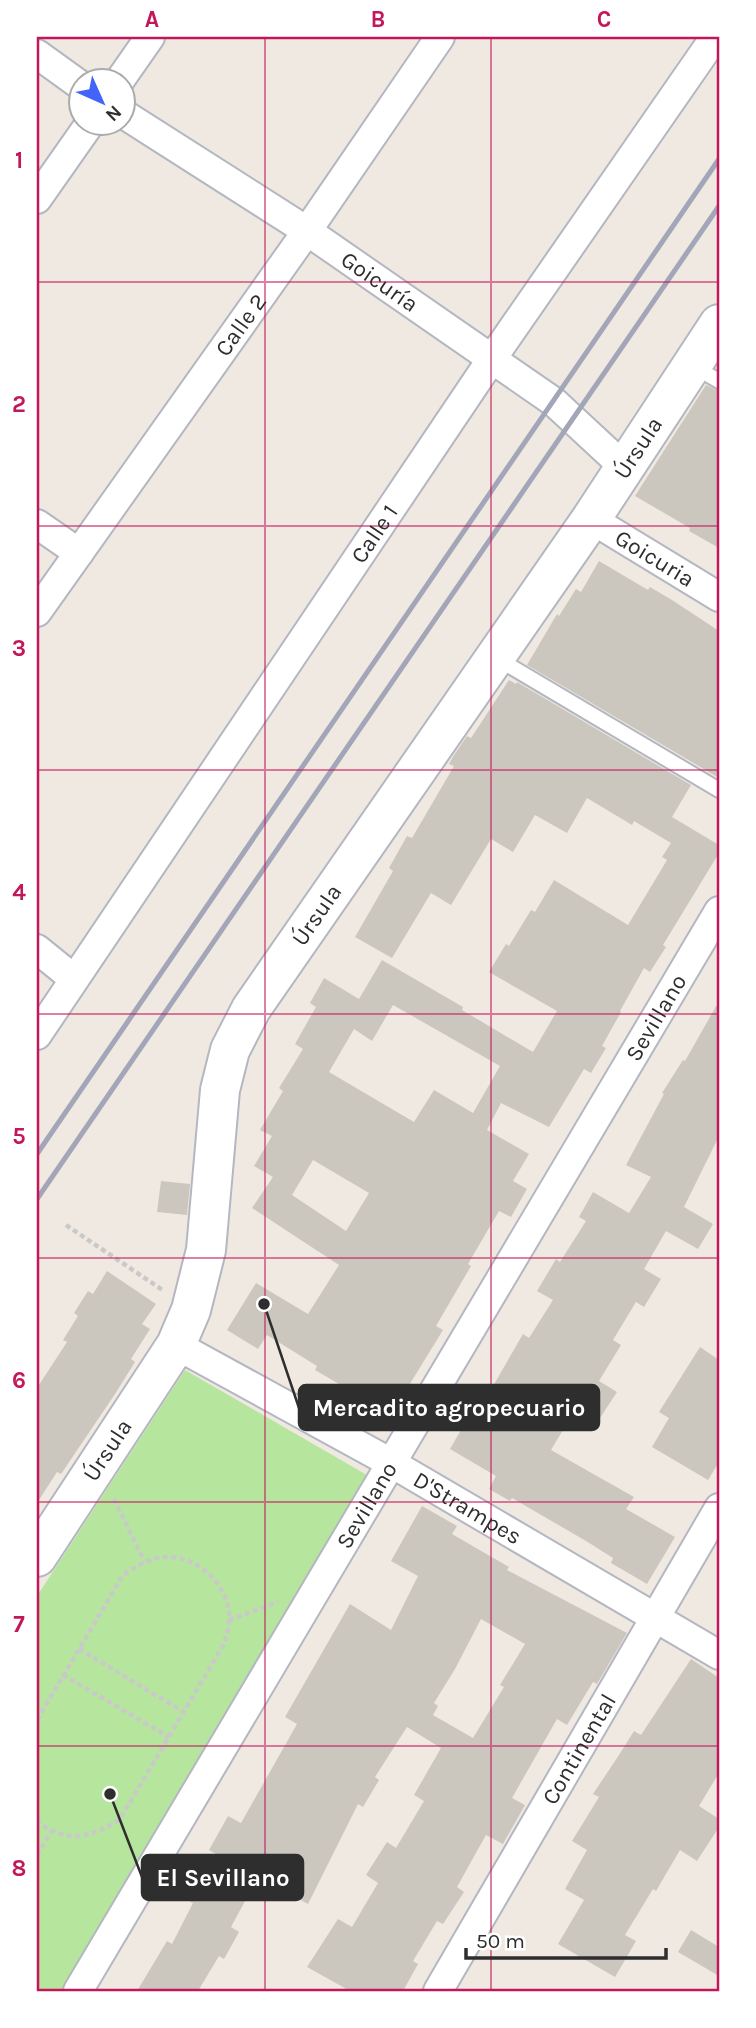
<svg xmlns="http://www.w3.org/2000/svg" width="756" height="2028" font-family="Karla,sans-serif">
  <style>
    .green { fill: #b6e59e }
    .building { fill: #cbc7bf; fill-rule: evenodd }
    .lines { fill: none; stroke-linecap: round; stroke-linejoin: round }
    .lane-casing { stroke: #b4b7c1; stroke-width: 18 }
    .street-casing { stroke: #b4b7c1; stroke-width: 32 }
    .secondary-casing { stroke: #b4b7c1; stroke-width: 42 }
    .path { stroke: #c9c9c9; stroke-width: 4.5; stroke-dasharray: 5 3.5; stroke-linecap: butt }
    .lane { stroke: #fff; stroke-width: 14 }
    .street { stroke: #fff; stroke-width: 28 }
    .secondary { stroke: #fff; stroke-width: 38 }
    .rail { stroke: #a3a6b8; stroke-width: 5 }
    .grid { fill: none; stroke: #c2185b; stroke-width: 2; stroke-opacity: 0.55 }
    .labels { text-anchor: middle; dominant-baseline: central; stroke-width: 5; stroke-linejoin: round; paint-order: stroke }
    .street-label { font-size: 23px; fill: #2e2e2e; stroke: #fff }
    .leader { fill: none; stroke: #2e2e2e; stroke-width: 2.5 }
    .callout-dot { fill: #2e2e2e; stroke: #fff; stroke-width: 2.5 }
    .callout { fill: #2e2e2e; stroke: #2e2e2e; stroke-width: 2.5 }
    .callout-label { font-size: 24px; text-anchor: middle; font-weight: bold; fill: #fff }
    .neatline { fill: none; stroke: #c2185b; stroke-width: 2.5 }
    .grid-label { font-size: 23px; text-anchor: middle; font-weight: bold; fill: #c2185b }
  </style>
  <rect width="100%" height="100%" fill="#efe9e1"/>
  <polygon class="green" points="185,1370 372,1478 65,1991 37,1991 37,1596"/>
  <g class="building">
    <polygon points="706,385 719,391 719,548 689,531 690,528 635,496"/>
    <polygon points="599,561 648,590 650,587 672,600 719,631 719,778 527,665 557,614 559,616 576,589 581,592"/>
    <path d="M509,680L516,684L517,682L691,785L672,817L719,845V853L663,945L666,947L650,972L644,968L620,1011L621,1012L602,1046L606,1048L591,1073L584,1069L549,1127L501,1103L487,1130L529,1154L513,1181L527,1189L511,1217L499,1211L468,1264L471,1266L436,1326L443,1330L408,1387L411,1389L394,1416L315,1370L317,1366L267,1335L258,1349L227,1330L256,1283L308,1314L339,1265L252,1208L273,1177L254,1166L272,1136L260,1130L283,1091L279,1088L303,1049L295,1044L316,1007L310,1003L324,978L359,999L382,960L463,1007L462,1010L533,1052L557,1011L489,972L506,944L509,946L531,910L535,912L554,880L628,925L667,860L662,857L671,843L634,821L632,825L587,798L567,833L535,815L513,852L491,839L451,905L431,893L392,958L355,937L393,871L389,868L407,836L412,838L454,766L449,764L454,755L467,736L471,738ZM393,1005L500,1066L473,1113L434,1090L414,1122L329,1072L354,1029L372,1041ZM313,1160L369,1193L346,1231L292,1195Z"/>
    <polygon points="719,1001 719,1136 684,1207 713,1224 698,1249 666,1231 644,1269 661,1279 644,1307 636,1302 613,1340 621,1345 599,1381 617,1392 598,1421 576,1408 551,1450 634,1497 626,1509 675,1537 647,1584 611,1563 613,1558 586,1541 512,1498 510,1501 489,1489 496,1476 450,1449 476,1404 481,1407 523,1334 529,1338 553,1300 537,1291 556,1259 560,1262 586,1221 579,1217 593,1192 629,1213 651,1177 626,1165 664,1094 662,1093 683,1060 685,1061"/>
    <polygon points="161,1181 190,1184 187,1215 157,1212"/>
    <polygon points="107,1271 156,1304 142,1324 150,1329 131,1359 135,1362 115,1394 61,1474 57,1472 37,1503 37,1388 67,1342 63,1340 78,1316 74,1313 88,1291 93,1294"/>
    <polygon points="700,1347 719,1360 719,1462 708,1480 652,1447 669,1418 659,1412"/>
    <path d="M422,1506L457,1526L452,1534L509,1567L507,1570L627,1633L597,1684L593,1682L567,1725L557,1719L512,1798L525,1805L503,1844L486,1835L457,1887L464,1892L443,1924L437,1921L413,1961L418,1964L403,1991H350L307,1967L338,1919L352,1927L378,1883L366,1875L387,1842L396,1848L424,1801L414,1795L441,1748L407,1727L375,1777L379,1780L363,1807L358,1804L308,1904L258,1877L231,1927L239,1932L224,1959L219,1956L198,1991H137L167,1941L172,1944L193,1903L190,1902L216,1854L209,1850L228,1816L241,1823L297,1724L285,1717L350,1604L391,1630L418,1576L391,1561ZM481,1619L525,1644L500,1685L504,1687L473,1738L433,1715L438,1706L434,1703L455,1669Z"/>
    <polygon points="691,1659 719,1678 719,1773 699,1806 719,1819 719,1827 697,1861 680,1850 656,1891 653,1889 625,1935 636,1941 615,1977 558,1944 584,1900 565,1889 587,1850 572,1841 599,1797 593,1794 619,1755 634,1731 641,1735"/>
    <polygon points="691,1930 719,1947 719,1976 678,1952"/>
  </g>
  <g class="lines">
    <g class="lane-casing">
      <g id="lane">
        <polyline points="693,366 719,381"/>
        <polyline points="498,659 719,790"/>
      </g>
    </g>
    <g class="street-casing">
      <g id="street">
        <polyline points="37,54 80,85"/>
        <polyline points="120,80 150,37"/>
        <path id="s1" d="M122,113L307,231L554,402L624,467"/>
        <polyline points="37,199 91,122"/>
        <path id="s2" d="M591,519L719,597"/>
        <polyline points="37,524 79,553"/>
        <path id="s3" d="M37,612L307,231L440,37"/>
        <polyline points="37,949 74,979"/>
        <path id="s4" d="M37,1035L491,360L715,37"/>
        <path id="s5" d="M176,1345L393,1464L719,1655"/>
        <path id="s6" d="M78,1991L719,911"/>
        <path id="s7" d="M438,1991L719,1508"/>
      </g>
    </g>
    <g class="secondary-casing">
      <g id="secondary">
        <path id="s8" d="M37,1557L176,1345L191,1310L206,1250L220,1090L230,1050L251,1009L591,519L719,324"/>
      </g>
    </g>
    <g class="path">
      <polyline points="66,1225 164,1291"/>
      <polyline points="114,1499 144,1561"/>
      <polyline points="229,1620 278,1602"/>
      <polyline points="79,1649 184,1712"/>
      <polyline points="63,1675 169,1737"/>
      <path d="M37,1720L123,1575C137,1566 152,1556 169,1557C202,1558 232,1589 229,1623C228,1630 226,1637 224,1644L120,1819C89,1839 68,1843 37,1822"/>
      <polyline points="37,1855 51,1832"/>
    </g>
    <use href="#lane" class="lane"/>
    <use href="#street" class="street"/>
    <use href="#secondary" class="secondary"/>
    <g class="rail">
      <polyline points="37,1154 719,159"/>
      <polyline points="37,1199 719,206"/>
    </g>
  </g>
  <path class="grid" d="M265,37V1991M491,37V1991M37,282H719M37,526H719M37,770H719M37,1014H719M37,1258H719M37,1502H719M37,1746H719"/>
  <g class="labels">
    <g class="street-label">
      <text stroke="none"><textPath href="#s1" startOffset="308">Goicuría</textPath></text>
      <text stroke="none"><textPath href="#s3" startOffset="352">Calle 2</textPath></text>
      <text stroke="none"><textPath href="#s8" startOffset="1283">Úrsula</textPath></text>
      <text stroke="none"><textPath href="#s4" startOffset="604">Calle 1</textPath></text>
      <text stroke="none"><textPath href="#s2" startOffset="75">Goicuria</textPath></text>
      <text stroke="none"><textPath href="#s8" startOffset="716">Úrsula</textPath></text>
      <text stroke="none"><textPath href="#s6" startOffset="1132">Sevillano</textPath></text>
      <text stroke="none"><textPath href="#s8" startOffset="128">Úrsula</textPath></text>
      <text stroke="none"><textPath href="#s6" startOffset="565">Sevillano</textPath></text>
      <text stroke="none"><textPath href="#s5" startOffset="334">D'Strampes</textPath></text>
      <text stroke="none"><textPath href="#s7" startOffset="280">Continental</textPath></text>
    </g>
  </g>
  <path class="leader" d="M264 1304L299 1408M110 1794L142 1877"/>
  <g class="callout-dot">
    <circle cx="264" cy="1304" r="7"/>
    <circle cx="110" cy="1794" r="7"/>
  </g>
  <g class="callout">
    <rect x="299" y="1385" width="300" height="45" rx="7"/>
    <rect x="142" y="1855" width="161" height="45" rx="7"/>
  </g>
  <g class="callout-label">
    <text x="449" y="1416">Mercadito agropecuario</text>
    <text x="223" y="1886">El Sevillano</text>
  </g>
  <rect width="756" height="2028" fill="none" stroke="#ffffff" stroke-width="77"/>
  <g transform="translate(102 102) rotate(135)"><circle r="33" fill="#ffffff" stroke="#ababab" stroke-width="2"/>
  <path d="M0-5L12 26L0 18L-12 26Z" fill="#4264fb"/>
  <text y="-10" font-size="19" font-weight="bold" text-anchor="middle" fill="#2e2e2e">N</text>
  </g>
  <path d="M466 1948v10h200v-10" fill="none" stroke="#2e2e2e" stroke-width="3.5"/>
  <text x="476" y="1948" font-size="21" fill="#2e2e2e" stroke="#ffffff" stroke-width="5" paint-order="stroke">50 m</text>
  <rect x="38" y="38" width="680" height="1952" class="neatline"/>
  <g class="grid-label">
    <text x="152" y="27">A</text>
    <text x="378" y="27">B</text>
    <text x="604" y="27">C</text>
    <text x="19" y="168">1</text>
    <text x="19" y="412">2</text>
    <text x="19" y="656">3</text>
    <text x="19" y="900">4</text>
    <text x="19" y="1144">5</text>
    <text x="19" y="1388">6</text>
    <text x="19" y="1632">7</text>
    <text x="19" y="1876">8</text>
  </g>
</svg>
